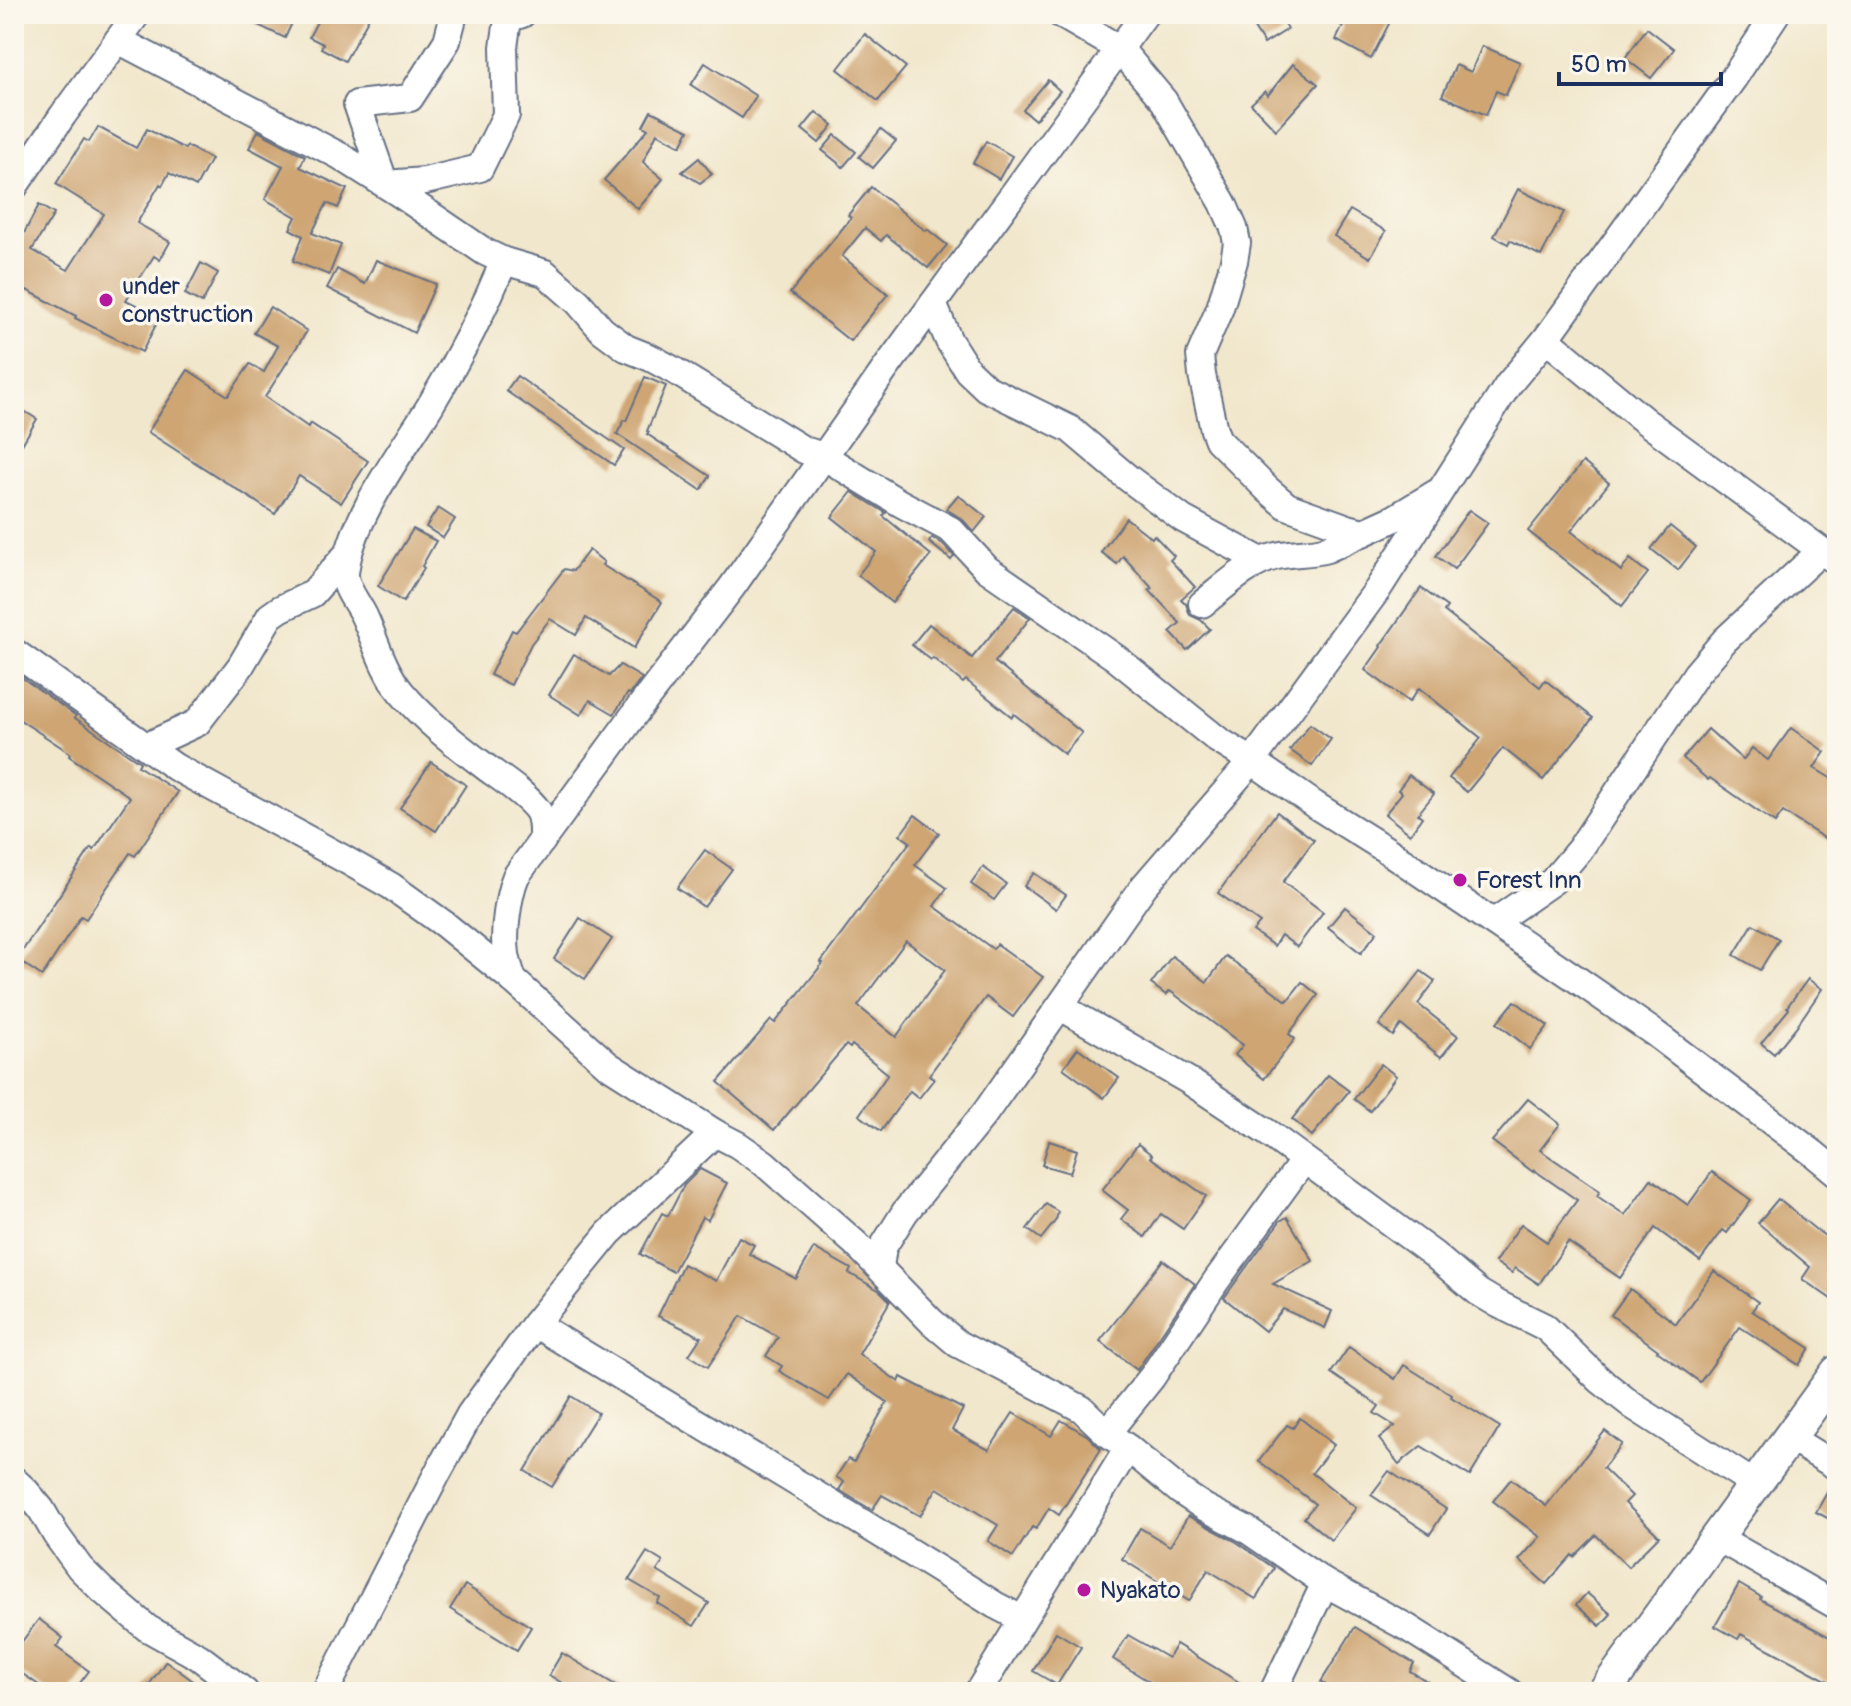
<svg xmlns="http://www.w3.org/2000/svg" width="1851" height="1706" font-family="Pangolin,sans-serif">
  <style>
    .building { fill: #cea573; fill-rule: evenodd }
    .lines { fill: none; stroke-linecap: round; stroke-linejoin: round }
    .minor-casing { stroke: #666f84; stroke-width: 30 }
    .tertiary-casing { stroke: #666f84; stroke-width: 36 }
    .minor { stroke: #fff; stroke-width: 26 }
    .tertiary { stroke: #fff; stroke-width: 32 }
    .poi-dot { fill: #b5179e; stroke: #fbf7ec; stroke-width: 3 }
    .labels { text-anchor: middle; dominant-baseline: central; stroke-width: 7; stroke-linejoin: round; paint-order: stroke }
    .poi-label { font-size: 24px; fill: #1b2f5e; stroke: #fbf7ec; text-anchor: start }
  </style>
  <rect width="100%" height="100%" fill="#fbf7ec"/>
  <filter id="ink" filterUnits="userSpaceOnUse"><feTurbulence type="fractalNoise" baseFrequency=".0125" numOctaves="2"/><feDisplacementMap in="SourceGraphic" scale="16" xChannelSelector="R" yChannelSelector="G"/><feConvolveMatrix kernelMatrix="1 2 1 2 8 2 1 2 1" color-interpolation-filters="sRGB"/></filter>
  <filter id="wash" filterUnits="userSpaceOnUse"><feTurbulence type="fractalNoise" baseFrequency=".006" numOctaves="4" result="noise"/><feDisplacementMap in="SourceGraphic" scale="32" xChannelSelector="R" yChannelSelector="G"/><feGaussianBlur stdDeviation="1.8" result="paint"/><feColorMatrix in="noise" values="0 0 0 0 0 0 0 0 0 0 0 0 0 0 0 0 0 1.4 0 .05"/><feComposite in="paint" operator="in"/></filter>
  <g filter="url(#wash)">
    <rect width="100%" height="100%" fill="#f1e7cc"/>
    <g id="blocks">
      <g class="building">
        <polygon points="235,14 272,14 292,23 285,38"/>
        <polygon points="321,14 371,14 345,61 321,48 323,44 309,37"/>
        <polygon points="1277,14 1288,29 1264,44 1254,28"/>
        <polygon points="1320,14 1394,14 1371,59 1336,40 1343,26"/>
        <polygon points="1647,28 1674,49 1651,78 1625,58"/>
        <polygon points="865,34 906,67 878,101 838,69"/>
        <polygon points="1482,46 1520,62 1506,95 1496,91 1486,115 1442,96 1456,65 1471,72"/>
        <polygon points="705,63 756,96 742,118 691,85"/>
        <polygon points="1293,64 1318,84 1276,130 1251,104 1265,91 1268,95"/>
        <polygon points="1048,80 1060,91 1035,120 1023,110"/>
        <polygon points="651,111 689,130 681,146 657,133 643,162 663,179 638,209 604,180 648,129 643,126"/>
        <polygon points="816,112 833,125 819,143 802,129"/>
        <polygon points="98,127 136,148 147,129 185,149 187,146 211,159 196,187 169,173 162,186 160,184 137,223 170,242 160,260 154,256 126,300 160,317 142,352 75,318 76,316 27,290 14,308 14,252 39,205 54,214 32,250 68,270 104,214 56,184 84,139 89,142"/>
        <polygon points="881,129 896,141 873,168 859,157"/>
        <polygon points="258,131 305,156 300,167 347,189 338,208 327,203 312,233 341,245 329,275 293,261 303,236 290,229 296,217 265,199 283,166 249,148"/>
        <polygon points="835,135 856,152 843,167 822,150"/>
        <polygon points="986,141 1012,156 999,179 973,163"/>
        <polygon points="699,158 712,174 700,183 682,172"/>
        <polygon points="871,187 926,231 927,229 947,245 928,268 886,235 881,241 865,228 842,256 888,294 850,341 790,293 851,218 848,215"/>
        <polygon points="1518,189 1564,212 1541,256 1510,240 1508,244 1494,236"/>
        <polygon points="1350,210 1386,231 1370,258 1334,236"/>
        <polygon points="376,260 436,284 414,333 327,288 337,269 365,284"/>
        <polygon points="201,263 218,273 202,303 185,294"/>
        <polygon points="270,307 307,331 265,397 308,427 310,423 368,461 341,503 299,476 275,514 148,432 188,370 228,396 250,364 264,372 278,346 254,333"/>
        <polygon points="517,376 624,450 614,465 506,391"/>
        <polygon points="645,377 666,386 647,431 649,432 647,434 710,476 701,490 617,434 624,420 626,421"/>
        <polygon points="14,405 37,419 14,458"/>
        <polygon points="1583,462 1609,483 1571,531 1621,571 1630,559 1648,573 1622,606 1528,531"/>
        <polygon points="852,492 886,513 883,516 931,555 892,603 858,575 876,552 832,517"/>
        <polygon points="958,495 986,517 974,532 962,519 946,509"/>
        <polygon points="438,508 455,519 443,538 426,527"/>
        <polygon points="1469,510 1488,523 1454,569 1436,556"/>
        <polygon points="1126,518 1152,538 1154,535 1174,556 1170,560 1195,587 1181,599 1186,604 1190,615 1201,620 1210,629 1187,650 1170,632 1180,623 1149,590 1152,588 1123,556 1117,564 1101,552"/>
        <polygon points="1670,526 1696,547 1678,570 1651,549"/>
        <polygon points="413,529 436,541 422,566 424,568 403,602 378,586"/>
        <polygon points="932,538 941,543 954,556 951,560 929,542"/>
        <polygon points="589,550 604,562 602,565 662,602 634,648 586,618 576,635 550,619 531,644 511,685 490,675 512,630 516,632 564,569 573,571"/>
        <polygon points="1421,588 1447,607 1444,611 1540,687 1545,680 1593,718 1543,780 1503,748 1467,792 1449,778 1481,738 1419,688 1409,702 1365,670 1381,647 1380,646"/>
        <polygon points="1014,607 1030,618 995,662 1082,733 1064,754 1014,714 1012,717 966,680 963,683 933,658 931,660 912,645 929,624 972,658"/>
        <polygon points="574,654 609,676 620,665 642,678 630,694 628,693 614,714 590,700 581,715 549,695"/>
        <polygon points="14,672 76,716 75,718 140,762 138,766 178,792 135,856 130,853 86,919 81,916 42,976 17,959 91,848 94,850 130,797 69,756 70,753 14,716"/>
        <polygon points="1310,724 1331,739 1312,766 1290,750"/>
        <polygon points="1791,728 1825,752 1814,768 1837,782 1837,828 1829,841 1783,812 1775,823 1710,778 1708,780 1683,758 1708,729 1743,760 1752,748 1768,760"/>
        <polygon points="431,762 466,785 436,831 400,808"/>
        <polygon points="1409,775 1434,794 1418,814 1422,817 1410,834 1385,814 1402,793 1398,790"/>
        <polygon points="1277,812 1314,840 1283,882 1323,912 1297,947 1281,935 1274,946 1253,931 1260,923 1218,893"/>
        <path d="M915,815L939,833L915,865L947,888L934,906L993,949L997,944L1043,977L1013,1017L986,997L929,1075L934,1079L919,1098L910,1091L881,1131L859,1115L888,1074L852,1045L850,1048L846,1045L774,1130L718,1082L771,1020L775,1023L823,963L821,962L910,842L900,835ZM906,941L945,970L896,1037L858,1006Z"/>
        <polygon points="705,850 732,869 704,907 677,888"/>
        <polygon points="983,867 1006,884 994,900 971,884"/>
        <polygon points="1034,873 1066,895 1056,909 1024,886"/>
        <polygon points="1345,907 1377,932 1361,953 1328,927"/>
        <polygon points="580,918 612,939 585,979 554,959"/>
        <polygon points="1753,924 1779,939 1760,970 1734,955"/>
        <polygon points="1172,956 1207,982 1226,956 1287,1001 1302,982 1318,995 1289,1034 1295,1039 1264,1079 1235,1055 1243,1045 1170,991 1166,995 1151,984"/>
        <polygon points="1421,971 1435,981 1418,1004 1458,1036 1441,1057 1401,1025 1393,1036 1379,1025"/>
        <polygon points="1808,979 1822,989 1796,1027 1774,1054 1761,1043 1789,1009 1787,1007"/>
        <polygon points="1515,1001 1548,1026 1530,1049 1497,1023"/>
        <polygon points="1078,1048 1119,1078 1104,1098 1063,1068"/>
        <polygon points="1381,1064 1396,1076 1370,1111 1354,1099"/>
        <polygon points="1328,1075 1349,1091 1312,1136 1292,1119"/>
        <polygon points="1528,1099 1560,1124 1540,1150 1600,1191 1597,1196 1625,1215 1651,1179 1688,1205 1712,1172 1751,1200 1727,1233 1723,1230 1700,1261 1655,1228 1620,1278 1568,1242 1539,1284 1515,1268 1512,1273 1495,1262 1521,1224 1547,1242 1577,1200 1534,1170 1533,1172 1492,1141"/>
        <polygon points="1049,1141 1077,1150 1070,1173 1042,1165"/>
        <polygon points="1138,1144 1152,1155 1150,1157 1206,1196 1183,1229 1161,1214 1145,1237 1121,1219 1128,1210 1102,1190"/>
        <polygon points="700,1169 727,1183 708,1220 702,1217 673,1272 640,1254 662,1213 668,1216 684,1185"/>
        <polygon points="1778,1199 1815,1229 1837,1244 1837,1303 1802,1279 1810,1267 1758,1223"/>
        <polygon points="1046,1204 1058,1212 1056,1220 1041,1239 1027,1229"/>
        <polygon points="1287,1217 1313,1261 1273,1284 1332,1311 1325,1328 1283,1309 1265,1331 1224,1298 1280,1221"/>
        <polygon points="739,1237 754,1245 749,1254 796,1279 814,1248 851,1269 849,1273 880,1291 890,1301 859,1354 899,1382 901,1377 963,1409 952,1430 989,1450 1013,1413 1051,1436 1061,1420 1088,1436 1101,1449 1059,1515 1049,1508 1036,1529 1032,1527 1013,1557 988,1541 998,1525 937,1488 920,1516 882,1495 872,1510 839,1490 844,1482 836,1477 848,1459 854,1462 887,1402 847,1374 829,1400 779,1371 782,1366 766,1356 778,1337 741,1316 708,1367 689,1355 701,1337 658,1316 683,1264 716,1281"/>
        <polygon points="1163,1260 1195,1284 1137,1370 1100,1341"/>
        <polygon points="1714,1271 1758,1302 1752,1311 1810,1348 1799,1365 1740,1327 1700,1382 1657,1351 1658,1350 1611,1315 1630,1289 1676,1324"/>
        <polygon points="1349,1347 1395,1379 1404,1365 1452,1395 1451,1397 1500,1427 1470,1476 1421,1446 1399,1464 1379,1439 1395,1426 1374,1413 1379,1406 1331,1373"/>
        <polygon points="571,1396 598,1413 552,1487 525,1471"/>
        <polygon points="1300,1418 1334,1445 1312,1473 1356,1508 1331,1540 1304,1518 1315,1504 1259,1461 1287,1425 1293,1428"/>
        <polygon points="1605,1431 1622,1444 1603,1468 1632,1496 1625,1503 1659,1536 1628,1567 1596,1535 1574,1557 1572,1555 1546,1584 1519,1560 1540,1537 1493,1501 1511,1479 1546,1506"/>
        <polygon points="1389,1471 1446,1509 1430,1534 1371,1495"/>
        <polygon points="1833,1482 1837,1483 1837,1523 1816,1512"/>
        <polygon points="1188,1516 1235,1541 1274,1568 1256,1599 1208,1570 1189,1601 1122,1559 1140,1528 1170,1546"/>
        <polygon points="647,1552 663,1562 657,1571 709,1603 694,1626 657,1603 660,1598 629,1580"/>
        <polygon points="1739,1584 1761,1597 1760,1599 1837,1641 1837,1686 1741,1634 1738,1639 1715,1626"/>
        <polygon points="465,1585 531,1627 517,1650 450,1609"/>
        <polygon points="1587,1593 1611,1614 1600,1626 1576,1605"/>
        <polygon points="39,1619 63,1638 56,1647 89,1671 73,1692 49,1692 14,1668 14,1652"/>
        <polygon points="1355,1627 1414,1663 1410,1671 1445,1692 1338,1692 1321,1682"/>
        <polygon points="1056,1632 1081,1647 1057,1685 1033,1671"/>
        <polygon points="1128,1635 1168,1658 1176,1644 1255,1692 1148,1692 1153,1684 1113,1659"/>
        <polygon points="562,1653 627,1692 577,1692 549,1675"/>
        <polygon points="166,1661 208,1692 144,1692"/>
      </g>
    </g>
  </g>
  <g filter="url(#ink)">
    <use href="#blocks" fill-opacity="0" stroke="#666f84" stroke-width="2"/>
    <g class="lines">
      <g class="minor-casing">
        <g id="minor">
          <polyline points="454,14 447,41 410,98 357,104 385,184 425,181 480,168 506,115 504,47 508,19 522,14"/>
          <polyline points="1060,14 1120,49 1164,101 1223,203 1234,228 1237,243 1234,261 1220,308 1200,355 1202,375 1214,430 1218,440 1267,489 1287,506 1348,528 1364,532"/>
          <polyline points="118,40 340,156 400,194 485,252 504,261 545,273 578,302 602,330 626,348 651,358 675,371 804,450 823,456 900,503 951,530 987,569 1116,658 1218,740 1252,761 1315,805 1385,849 1569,974 1653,1032 1813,1153 1837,1173"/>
          <polyline points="14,187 63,115 137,14"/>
          <path d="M504,261C483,312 458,360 430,406C401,453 351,518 345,573C344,588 358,603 364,616C376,642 383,670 401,692C426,722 457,745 487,768C502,779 528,796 538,811C543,820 542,831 542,841"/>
          <polyline points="933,304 949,341 968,371 986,388 1070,429 1128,478 1183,519 1261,561"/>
          <polyline points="1546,339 1645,421 1837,562"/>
          <path d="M1202,604C1225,586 1248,563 1277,556C1293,552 1311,554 1327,549L1393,519L1436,493"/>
          <polyline points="14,652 175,767 344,859 391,886 444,924 513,980 608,1065 715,1133 738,1145 764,1163 856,1244 932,1322 958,1344 1082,1409 1107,1433 1128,1448 1180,1491 1204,1507 1246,1529 1325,1583 1408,1628 1509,1692"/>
          <polyline points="147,746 197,723 240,667 270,616 280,609 312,594 349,552"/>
          <polyline points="1494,922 1553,881 1580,849 1696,674 1725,640 1821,551"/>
          <path d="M513,980C511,972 507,963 506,954C503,933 508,895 516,876L639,708L732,587L886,368L1145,14"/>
          <polyline points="1061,1007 1189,1081 1268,1133 1433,1254 1478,1292 1498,1304 1545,1327 1600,1380 1633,1406 1756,1485"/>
          <polyline points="880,1268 883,1247 905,1212 985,1113 1144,886 1252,761 1378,589 1508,385 1546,339 1733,79 1776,14"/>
          <path d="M535,1324C688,1418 843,1509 995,1605L1022,1619"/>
          <polyline points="1107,1433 1152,1377 1216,1281 1304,1160"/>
          <polyline points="1790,1438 1837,1467"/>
          <polyline points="14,1480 25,1490 41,1509 56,1535 80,1568 102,1590 147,1628 199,1657 245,1692"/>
          <polyline points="1718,1538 1837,1606"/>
          <polyline points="325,1692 437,1474 470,1414 535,1324 609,1233 715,1133"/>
          <polyline points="978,1692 1128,1448"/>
          <polyline points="1273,1692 1325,1583"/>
        </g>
      </g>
      <g class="tertiary-casing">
        <polyline id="tertiary" points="1604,1692 1837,1372"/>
      </g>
      <use href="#minor" class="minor"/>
      <use href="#tertiary" class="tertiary"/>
    </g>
  </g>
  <g class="poi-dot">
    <circle cx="106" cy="300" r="8"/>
    <circle cx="1460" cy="880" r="8"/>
    <circle cx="1084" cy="1590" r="8"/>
  </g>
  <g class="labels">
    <g class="poi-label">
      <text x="122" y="286">under<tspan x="122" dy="28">construction</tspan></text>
      <text x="1476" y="880">Forest Inn</text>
      <text x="1100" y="1590">Nyakato</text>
    </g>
  </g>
  <rect width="1851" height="1706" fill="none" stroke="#fbf7ec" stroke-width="48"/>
  <path d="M1559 72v12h162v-12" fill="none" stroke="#1b2f5e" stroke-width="4"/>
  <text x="1571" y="72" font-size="24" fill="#1b2f5e" stroke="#fbf7ec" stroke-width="6" paint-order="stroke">50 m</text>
</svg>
